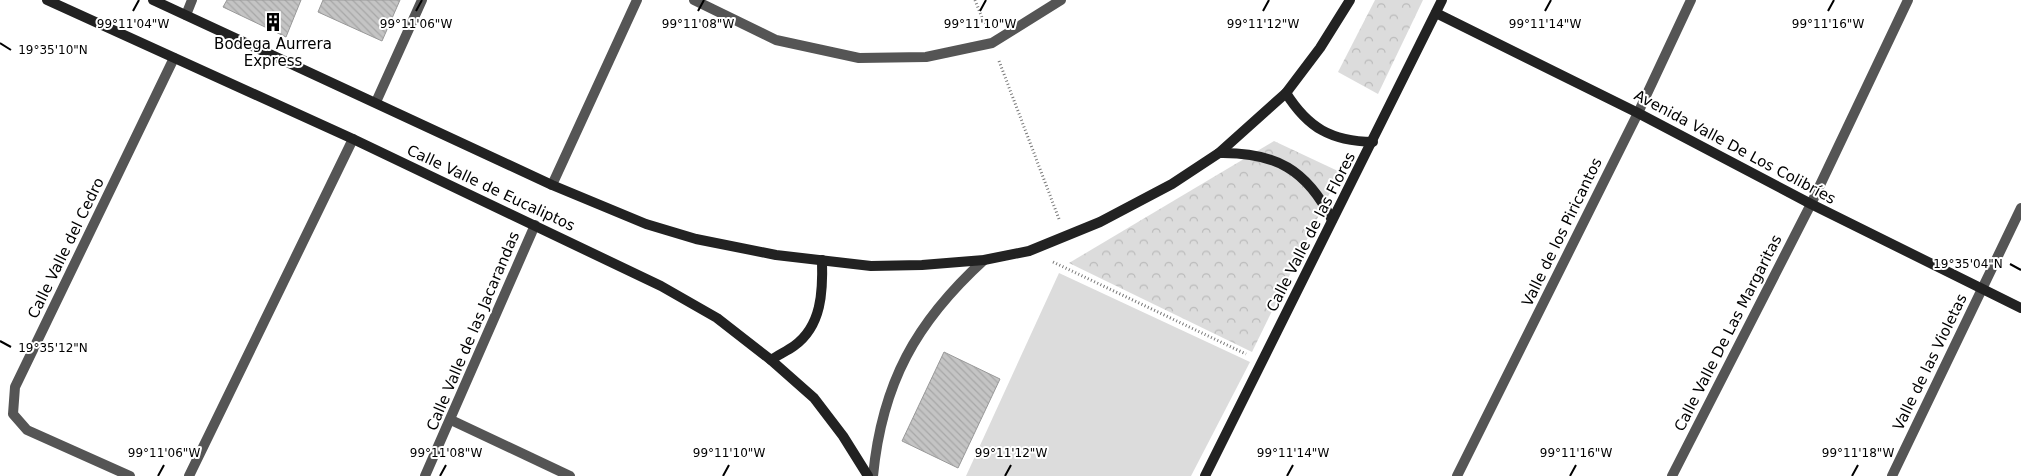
<svg xmlns="http://www.w3.org/2000/svg" width="2021" height="476" font-family="'DejaVu Sans',sans-serif">
  <style>
    .park { fill: url(#park-crowns) }
    .garden { fill: #dcdcdc }
    .building { fill: url(#building-back-hatch); stroke: #999 }
    .lines { fill: none; stroke-linecap: round; stroke-linejoin: round }
    .path { stroke: #777; stroke-width: 3; stroke-dasharray: 1 2.5; stroke-linecap: butt }
    .lane { stroke: #555; stroke-width: 10 }
    .street { stroke: #555; stroke-width: 10 }
    .secondary { stroke: #222; stroke-width: 10 }
    .ticks { fill: none; stroke: #000; stroke-width: 2 }
    .labels { text-anchor: middle; dominant-baseline: central; stroke-width: 4; stroke-linejoin: round; paint-order: stroke }
    .poi-label { font-size: 15px; fill: #000; stroke: #fff }
    .street-label { font-size: 15px; fill: #000; stroke: #fff }
    .ticks-label { font-size: 12px; text-anchor: middle; fill: #000; stroke: #fff; stroke-width: 4; stroke-linejoin: round; paint-order: stroke }
  </style>
  <defs>
    <pattern id="park-crowns" width="20" height="18" patternUnits="userSpaceOnUse" patternTransform="scale(1.25)"><rect width="20" height="18" fill="#dcdcdc"/><path d="M2 6a3 3 0 1 1 6 0M12 15a3 3 0 1 1 6 0" fill="none" stroke="#bbb"/></pattern>
    <pattern id="building-back-hatch" width="6" height="6" patternUnits="userSpaceOnUse" patternTransform="scale(1.25)"><rect width="6" height="6" fill="#c4c4c4"/><path d="M-1 5l2 2M0 0l6 6M5-1l2 2" fill="none" stroke="#a7a7a7"/></pattern>
  </defs>
  <rect width="100%" height="100%" fill="#fff"/>
  <g class="park">
    <polygon points="1375,0 1423,0 1378,94 1338,72"/>
    <polygon points="1274,141 1340,172 1252,352 1069,263"/>
  </g>
  <polygon class="garden" points="1059,273 1250,362 1191,476 966,476"/>
  <g class="building">
    <polygon points="227,0 301,0 286,37 223,7"/>
    <polygon points="323,0 400,0 382,41 318,12"/>
    <polygon points="944,352 1000,379 958,468 902,441"/>
  </g>
  <g class="lines">
    <g class="path">
      <polyline points="975,0 985,25"/>
      <polyline points="999,61 1059,219"/>
      <polyline points="1053,262 1246,354"/>
    </g>
    <path class="lane" d="M873,476C882,383 916,322 984,260"/>
    <g class="street">
      <polyline points="694,0 776,40 859,58 926,57 992,43 1061,0"/>
      <polyline points="186,15 192,0"/>
      <polyline points="376,102 422,0"/>
      <polyline points="552,185 637,0"/>
      <polyline points="451,420 570,476"/>
      <polyline points="130,476 27,430 13,414 15,387 174,58"/>
      <polyline points="189,476 353,139"/>
      <polyline points="425,476 535,225"/>
      <polyline points="1457,476 1638,113 1691,0"/>
      <polyline points="1672,476 1811,204 1908,0"/>
      <polyline points="1892,476 2021,208"/>
    </g>
    <g class="secondary">
      <polyline points="47,0 353,139 661,286 717,318 771,360 814,398 843,436 868,476"/>
      <polyline points="153,0 552,185 646,224 696,239 776,255 871,266 922,265 984,260 1029,251 1100,222 1172,184 1219,153 1286,93 1320,48 1350,0"/>
      <polyline points="1436,13 1638,113 1811,204 2021,308"/>
      <path d="M1286,93C1308,128 1331,141 1373,142"/>
      <path d="M1219,153C1276,152 1307,170 1332,220"/>
      <path d="M771,360C778,355 787,351 794,346C822,326 823,291 822,260"/>
      <polyline points="1205,476 1442,0"/>
    </g>
  </g>
  <path class="ticks" d="M133,11L139,0M416,11L422,0M698,11L704,0M980,11L986,0M1263,11L1269,0M1545,11L1551,0M1828,11L1834,0M0,43L11,50M2010,264L2021,270M0,341L11,347M158,476L164,465M440,476L446,465M723,476L729,465M1005,476L1011,465M1287,476L1293,465M1570,476L1576,465M1852,476L1858,465"/>
  <defs>
    <g id="building-bare" transform="scale(1.5)"><path d="M-4-6H4V6H1V3H-1V6H-4ZM-2.5-4.3h1.7v1.8h-1.7ZM.8-4.3h1.7v1.8H.8ZM-2.5-1h1.7V.8h-1.7ZM.8-1h1.7V.8H.8Z" fill="#000" stroke="#fff" stroke-width="2.5" paint-order="stroke"/></g>
  </defs>
  <g fill-rule="evenodd">
    <use href="#building-bare" x="273" y="22"/>
  </g>
  <g class="labels">
    <g class="poi-label">
      <text x="273" y="44">Bodega Aurrera<tspan x="273" dy="17">Express</tspan></text>
    </g>
    <g class="street-label">
      <text transform="translate(1735 147) rotate(28)">Avenida Valle De Los Colibríes</text>
      <text transform="translate(491 188) rotate(25)">Calle Valle de Eucaliptos</text>
      <text transform="translate(1311 232) rotate(-63)">Calle Valle de las Flores</text>
      <text transform="translate(1562 232) rotate(-64)">Valle de los Piricantos</text>
      <text transform="translate(66 248) rotate(-64)">Calle Valle del Cedro</text>
      <text transform="translate(473 331) rotate(-67)">Calle Valle de las Jacarandas</text>
      <text transform="translate(1728 333) rotate(-63)">Calle Valle De Las Margaritas</text>
      <text transform="translate(1930 362) rotate(-64)">Valle de las Violetas</text>
    </g>
  </g>
  <g class="ticks-label">
    <text x="133" y="28">99°11'04"W</text>
    <text x="416" y="28">99°11'06"W</text>
    <text x="698" y="28">99°11'08"W</text>
    <text x="980" y="28">99°11'10"W</text>
    <text x="1263" y="28">99°11'12"W</text>
    <text x="1828" y="28">99°11'16"W</text>
    <text x="1545" y="28">99°11'14"W</text>
    <text x="53" y="54">19°35'10"N</text>
    <text x="1968" y="268">19°35'04"N</text>
    <text x="53" y="352">19°35'12"N</text>
    <text x="164" y="457">99°11'06"W</text>
    <text x="446" y="457">99°11'08"W</text>
    <text x="729" y="457">99°11'10"W</text>
    <text x="1011" y="457">99°11'12"W</text>
    <text x="1293" y="457">99°11'14"W</text>
    <text x="1576" y="457">99°11'16"W</text>
    <text x="1858" y="457">99°11'18"W</text>
  </g>
</svg>
